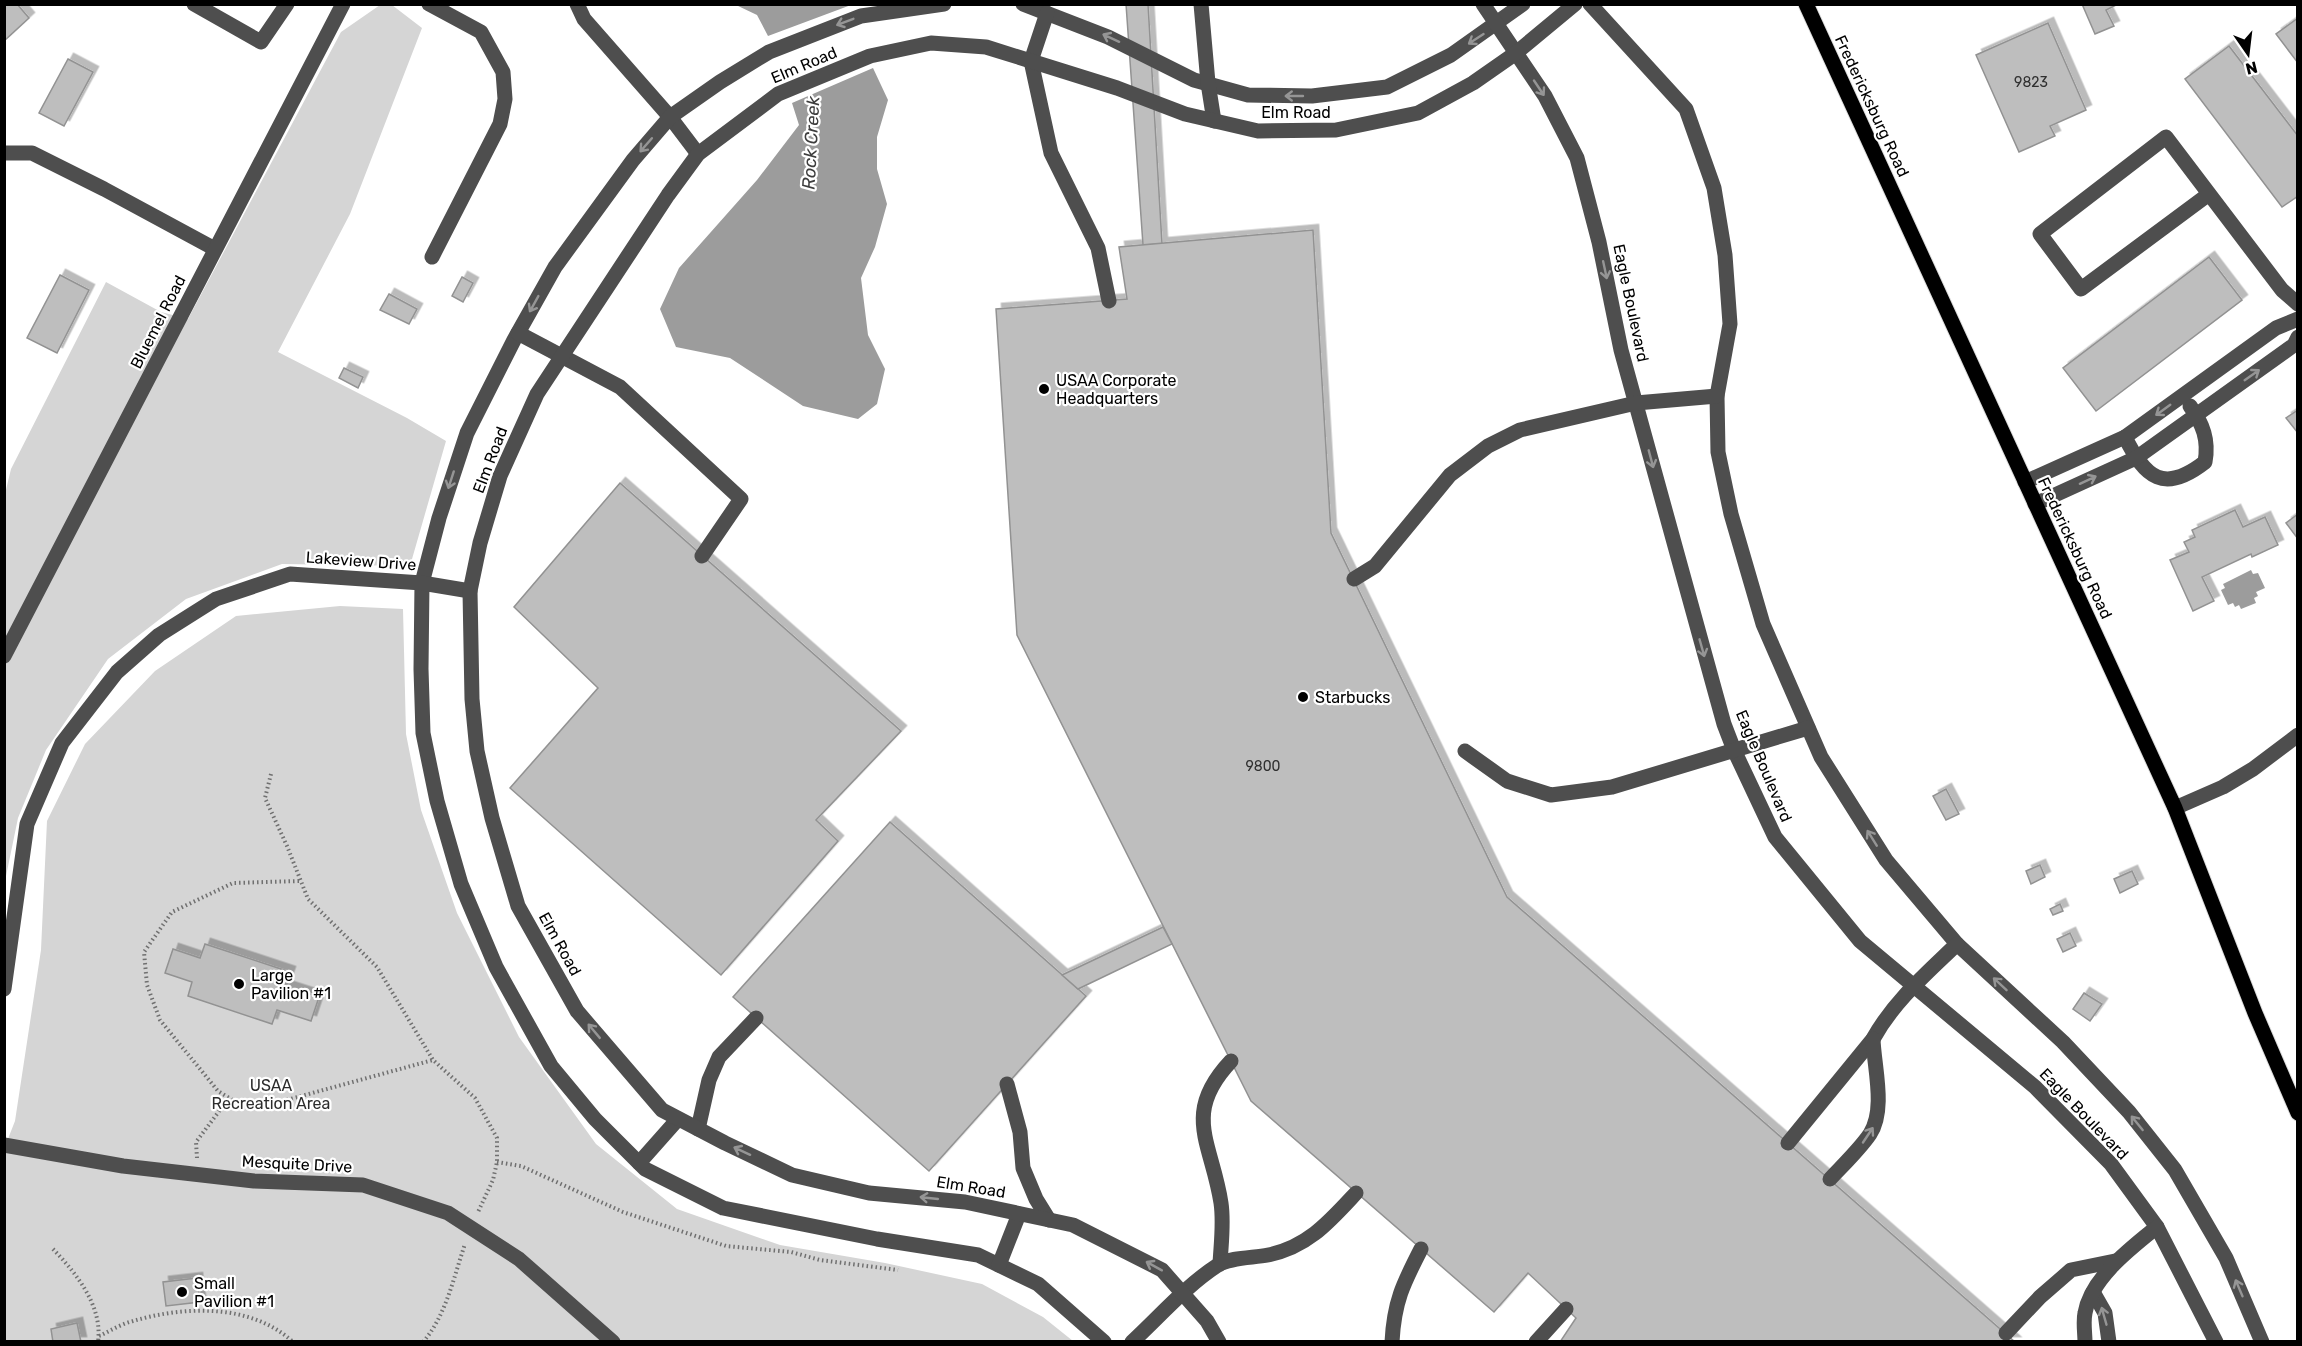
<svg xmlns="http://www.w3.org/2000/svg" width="2302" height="1346" font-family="Rubik,sans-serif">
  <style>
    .green { fill: #d5d5d5 }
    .water { fill: #9c9c9c }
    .building { fill: #bebebe; stroke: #929292; stroke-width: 1.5; filter: url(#shadow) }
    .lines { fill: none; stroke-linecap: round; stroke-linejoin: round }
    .major-casing { stroke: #dbdbdb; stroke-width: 17 }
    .path { stroke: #707070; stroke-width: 4; stroke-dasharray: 1.5 3; stroke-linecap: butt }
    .minor { stroke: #4e4e4e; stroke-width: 15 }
    .major { stroke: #000; stroke-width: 15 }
    .oneway { stroke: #959595 }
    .poi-dot { fill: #000; stroke: #fff; stroke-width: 2 }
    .labels { text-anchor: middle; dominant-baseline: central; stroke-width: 4.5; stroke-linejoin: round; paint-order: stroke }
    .number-label { font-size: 14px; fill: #303030 }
    .street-label { font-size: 16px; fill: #000; stroke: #fff }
    .poi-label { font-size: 16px; fill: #000; stroke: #fff; text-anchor: start }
    .park-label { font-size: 16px; fill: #2c2c2c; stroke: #fff }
    .water-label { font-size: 18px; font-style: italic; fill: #3d3d3d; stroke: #fff }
  </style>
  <defs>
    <filter id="shadow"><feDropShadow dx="5.5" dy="-5.5" stdDeviation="0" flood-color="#0004"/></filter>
  </defs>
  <rect width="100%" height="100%" fill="#fff"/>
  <g class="green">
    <polygon points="380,5 392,5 422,28 350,214 278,352 407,418 446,441 410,566 282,564 186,599 108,659 46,750 18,818 5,881 4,498 11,469 106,282 161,312 188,319 341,32"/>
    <polygon points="340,606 403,609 406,734 421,810 457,913 519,1037 596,1144 677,1209 780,1245 885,1263 982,1284 1043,1317 1073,1341 5,1341 4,1149 15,1121 41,950 47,821 85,744 155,671 236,616"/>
  </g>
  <g class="water">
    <polygon points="736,5 851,5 768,36 757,15"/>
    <polygon points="873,68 888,100 877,137 877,169 887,204 875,247 861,278 868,335 885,369 877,404 858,419 803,406 730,358 676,347 660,309 679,268 757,180 799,125 792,103"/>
    <polygon points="2251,570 2253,574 2258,573 2265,588 2256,592 2258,596 2254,598 2256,603 2241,609 2239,605 2235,607 2233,603 2228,605 2221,590 2225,588 2223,584"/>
  </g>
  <g class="building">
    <polygon points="4,4 17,4 29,18 4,41"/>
    <polygon points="1126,4 1148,4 1162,244 1143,245"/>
    <polygon points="2082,4 2118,4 2106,10 2114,26 2095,34"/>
    <polygon points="2298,18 2298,63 2276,34"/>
    <polygon points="2048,23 2086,110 2050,126 2055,136 2019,152 1976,55"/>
    <polygon points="2229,46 2298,136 2298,196 2282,207 2185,79"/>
    <polygon points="68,59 93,72 64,126 39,113"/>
    <polygon points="1313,230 1331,533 1507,897 2015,1342 1560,1342 1576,1318 1528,1273 1494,1312 1251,1101 1017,635 996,309 1127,299 1119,247"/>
    <polygon points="2209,257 2242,300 2096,411 2063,368"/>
    <polygon points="60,275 89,290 57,353 27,338"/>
    <polygon points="462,277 473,283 463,302 452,296"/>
    <polygon points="389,294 417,309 409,324 380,310"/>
    <polygon points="344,368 363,377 358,388 339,378"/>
    <polygon points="2298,410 2298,433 2286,418"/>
    <polygon points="620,483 901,731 816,820 838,841 721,975 510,788 598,688 514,607"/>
    <polygon points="2235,510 2243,527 2265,517 2278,545 2252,557 2251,554 2202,577 2214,601 2193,611 2170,560 2189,552 2184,542 2195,537 2192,530"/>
    <polygon points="2298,514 2298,539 2286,523"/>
    <polygon points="1946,789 1959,814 1946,820 1933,796"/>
    <polygon points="890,822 1086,996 929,1171 733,997"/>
    <polygon points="2040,865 2045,877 2031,884 2026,871"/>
    <polygon points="2132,871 2138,884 2120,893 2114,879"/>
    <polygon points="2060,904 2063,911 2053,915 2050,909"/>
    <polygon points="1163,927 1172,944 1078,989 1062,975"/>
    <polygon points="2070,933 2076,946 2063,952 2057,939"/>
    <polygon points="205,944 290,972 285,986 319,997 311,1021 277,1010 272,1024 188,996 192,982 165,973 173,949 200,958"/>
    <polygon points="2084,993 2102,1004 2090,1021 2073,1009"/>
    <polygon points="197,1278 200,1302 166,1306 163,1282"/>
    <polygon points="77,1323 81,1342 53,1342 51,1329"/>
  </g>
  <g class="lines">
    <g class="major-casing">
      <polyline id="major" points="1806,4 2175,808 2255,1013 2298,1113"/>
    </g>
    <g class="path">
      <polyline points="271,774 265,798 287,846 308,899 377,967 433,1060 475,1098 497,1138 497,1162 493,1180 478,1212"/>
      <polyline points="299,881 233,883 172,912 144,952 147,985 160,1020 218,1091 242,1106 272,1104 433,1060"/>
      <polyline points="197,1158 196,1142 229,1098"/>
      <polyline points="497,1162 521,1166 623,1212 726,1246 791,1252 820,1260 898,1270"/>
      <path d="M53,1249C76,1273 103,1306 98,1342"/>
      <path d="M99,1336C110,1331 121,1324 133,1321C184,1306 251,1303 293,1342"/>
      <path d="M423,1342C446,1316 454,1276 465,1244"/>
    </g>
    <g class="minor">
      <polyline points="194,4 261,42 287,4"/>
      <polyline points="429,4 481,32 503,72 505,99 500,124 432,257"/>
      <polyline points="577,4 584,19 670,117 698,154"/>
      <polyline points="944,4 861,16 769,52 720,82 670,117 633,160 555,267 514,340 467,433 439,518 422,583 421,669 423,733 437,801 461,884 496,967 551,1066 595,1119 645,1169 723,1208 877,1239 978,1255 1038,1284 1104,1342"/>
      <polyline points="1023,4 1108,37 1194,80 1248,95 1312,96 1387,87 1451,55 1523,4"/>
      <polyline points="1201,4 1208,83 1214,121"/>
      <polyline points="1483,4 1545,96 1577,158 1599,242 1621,350 1724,724 1734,750 1775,837 1860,941 2035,1087 2111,1164 2157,1227 2216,1342"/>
      <polyline points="1590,4 1686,109 1714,188 1725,255 1730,324 1717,396 1718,452 1731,514 1763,624 1821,757 1886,860 1957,944 2063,1042 2129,1112 2175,1170 2226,1258 2262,1342"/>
      <polyline points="1047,13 1031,61 1051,153 1098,248 1109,301"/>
      <polyline points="4,153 32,153 104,189 215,249"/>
      <polyline points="2209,194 2081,289 2040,234 2166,137 2282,290 2298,304"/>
      <polyline points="518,333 620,387 741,499 702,556"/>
      <path d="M2125,437C2145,478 2164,494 2205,462C2209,440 2203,424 2190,406"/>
      <polyline points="2025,482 2125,437 2276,328 2298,319"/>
      <polyline points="2035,504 2136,458 2294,345 2298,337"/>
      <polyline points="1354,579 1375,566 1450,475 1488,446 1520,430 1636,403 1717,396"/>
      <polyline points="4,656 343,4"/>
      <polyline points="1465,751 1507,781 1551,795 1612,787 1808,728"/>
      <polyline points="2175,808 2223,787 2253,769 2298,735"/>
      <polyline points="4,989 27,824 62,743 117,672 159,635 216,599 290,574 422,583 470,591"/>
      <polyline points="1007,1084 1020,1132 1023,1168 1036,1199 1049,1220"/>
      <polyline points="698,1129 709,1080 719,1057 756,1018"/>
      <path d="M1788,1143L1873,1039C1894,1001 1927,973 1957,944"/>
      <polyline points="4,1145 123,1166 254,1181 363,1185 448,1213 519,1259 613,1342"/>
      <polyline points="639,1163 678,1119"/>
      <path d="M1830,1179C1843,1165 1859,1150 1870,1134C1886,1109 1874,1067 1873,1039"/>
      <path d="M1220,1264C1221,1244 1224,1223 1221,1203C1212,1143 1181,1114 1231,1061"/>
      <polyline points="999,1265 1019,1214"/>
      <polyline points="2093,1292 2105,1313 2109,1342"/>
      <polyline points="2006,1333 2040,1297 2071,1270 2115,1261"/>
      <path d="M1132,1342C1160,1316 1187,1285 1218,1265C1232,1257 1253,1258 1268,1255C1308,1247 1330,1221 1356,1193"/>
      <polyline points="1219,1342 1207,1321 1162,1270 1073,1225 965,1202 869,1193 792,1175 725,1143 662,1110 577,1011 518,906 492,818 477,751 472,699 470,591 480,543 500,476 537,394 668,195 698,154 778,94 870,56 931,43 986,47 1117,88 1185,114 1258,131 1336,130 1418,113 1473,83 1516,53 1575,4"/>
      <path d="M1392,1342C1394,1302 1403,1284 1421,1249"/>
      <polyline points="1536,1342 1566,1309"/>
      <path d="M2085,1342C2085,1333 2083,1322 2085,1313C2091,1278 2131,1248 2157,1227"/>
    </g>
    <use href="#major" class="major"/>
  </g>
  <defs><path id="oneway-shaft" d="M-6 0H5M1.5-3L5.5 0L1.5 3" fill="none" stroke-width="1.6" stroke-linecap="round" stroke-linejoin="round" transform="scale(1.5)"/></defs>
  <g class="oneway">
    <use href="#oneway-shaft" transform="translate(845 22) rotate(159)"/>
    <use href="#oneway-shaft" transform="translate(1111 38) rotate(-155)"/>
    <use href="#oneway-shaft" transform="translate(1476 39) rotate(147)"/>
    <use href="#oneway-shaft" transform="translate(1539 88) rotate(56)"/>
    <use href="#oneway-shaft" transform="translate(1294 96) rotate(-180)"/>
    <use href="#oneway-shaft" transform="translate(646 145) rotate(131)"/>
    <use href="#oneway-shaft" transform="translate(1605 270) rotate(78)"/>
    <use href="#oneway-shaft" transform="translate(534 304) rotate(119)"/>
    <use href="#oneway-shaft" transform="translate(2252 375) rotate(-35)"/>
    <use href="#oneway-shaft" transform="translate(2163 410) rotate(144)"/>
    <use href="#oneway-shaft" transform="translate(1651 459) rotate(75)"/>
    <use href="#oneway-shaft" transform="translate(451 480) rotate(108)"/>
    <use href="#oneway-shaft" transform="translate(2088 480) rotate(-25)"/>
    <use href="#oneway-shaft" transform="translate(1702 648) rotate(74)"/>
    <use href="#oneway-shaft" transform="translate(1872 838) rotate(-122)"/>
    <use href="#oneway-shaft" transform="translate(2000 984) rotate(-137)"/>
    <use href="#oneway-shaft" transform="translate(594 1031) rotate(-130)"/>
    <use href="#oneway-shaft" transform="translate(2137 1123) rotate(-129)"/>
    <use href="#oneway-shaft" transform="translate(1868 1135) rotate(-56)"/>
    <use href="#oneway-shaft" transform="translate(742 1151) rotate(-155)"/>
    <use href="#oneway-shaft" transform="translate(929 1198) rotate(-174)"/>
    <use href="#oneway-shaft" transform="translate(1154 1266) rotate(-151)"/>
    <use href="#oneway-shaft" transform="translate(2239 1288) rotate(-113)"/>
    <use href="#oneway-shaft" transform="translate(2104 1316) rotate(-106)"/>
  </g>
  <g class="poi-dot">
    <circle cx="1044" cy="389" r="6"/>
    <circle cx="1303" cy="697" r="6"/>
    <circle cx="239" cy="984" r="6"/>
    <circle cx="182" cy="1292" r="6"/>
  </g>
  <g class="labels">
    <g class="number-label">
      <text x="2031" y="82">9823</text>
      <text x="1263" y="766">9800</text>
    </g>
    <g class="street-label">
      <text transform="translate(804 65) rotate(-23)">Elm Road</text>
      <text transform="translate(1872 106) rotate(65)">Fredericksburg Road</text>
      <text x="1296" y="112">Elm Road</text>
      <text transform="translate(1631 303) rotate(78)">Eagle Boulevard</text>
      <text transform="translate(158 322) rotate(-63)">Bluemel Road</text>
      <text transform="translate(490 460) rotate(-69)">Elm Road</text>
      <text transform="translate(2075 548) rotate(65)">Fredericksburg Road</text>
      <text transform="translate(361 561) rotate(4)">Lakeview Drive</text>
      <text transform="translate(1764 766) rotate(67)">Eagle Boulevard</text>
      <text transform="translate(560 944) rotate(61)">Elm Road</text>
      <text transform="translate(2084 1114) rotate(46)">Eagle Boulevard</text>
      <text transform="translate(297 1164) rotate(3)">Mesquite Drive</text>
      <text transform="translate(971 1187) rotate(9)">Elm Road</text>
    </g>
    <g class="poi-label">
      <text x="1056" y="380">USAA Corporate<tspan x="1056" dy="18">Headquarters</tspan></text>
      <text x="1315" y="697">Starbucks</text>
      <text x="251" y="975">Large<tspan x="251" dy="18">Pavilion #1</tspan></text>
      <text x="194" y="1283">Small<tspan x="194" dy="18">Pavilion #1</tspan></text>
    </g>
    <g class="park-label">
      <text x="271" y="1085">USAA<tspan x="271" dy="18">Recreation Area</tspan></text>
    </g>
    <g class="water-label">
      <text transform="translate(811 143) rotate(-87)">Rock Creek</text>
    </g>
  </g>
  <rect width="2302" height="1346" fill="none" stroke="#000000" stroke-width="12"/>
  <g transform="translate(2248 54) rotate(166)" stroke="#ffffff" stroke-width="4.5" paint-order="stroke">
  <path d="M0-4.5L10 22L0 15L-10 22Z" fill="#000000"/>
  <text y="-9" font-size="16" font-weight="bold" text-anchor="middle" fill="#000000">N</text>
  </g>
</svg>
